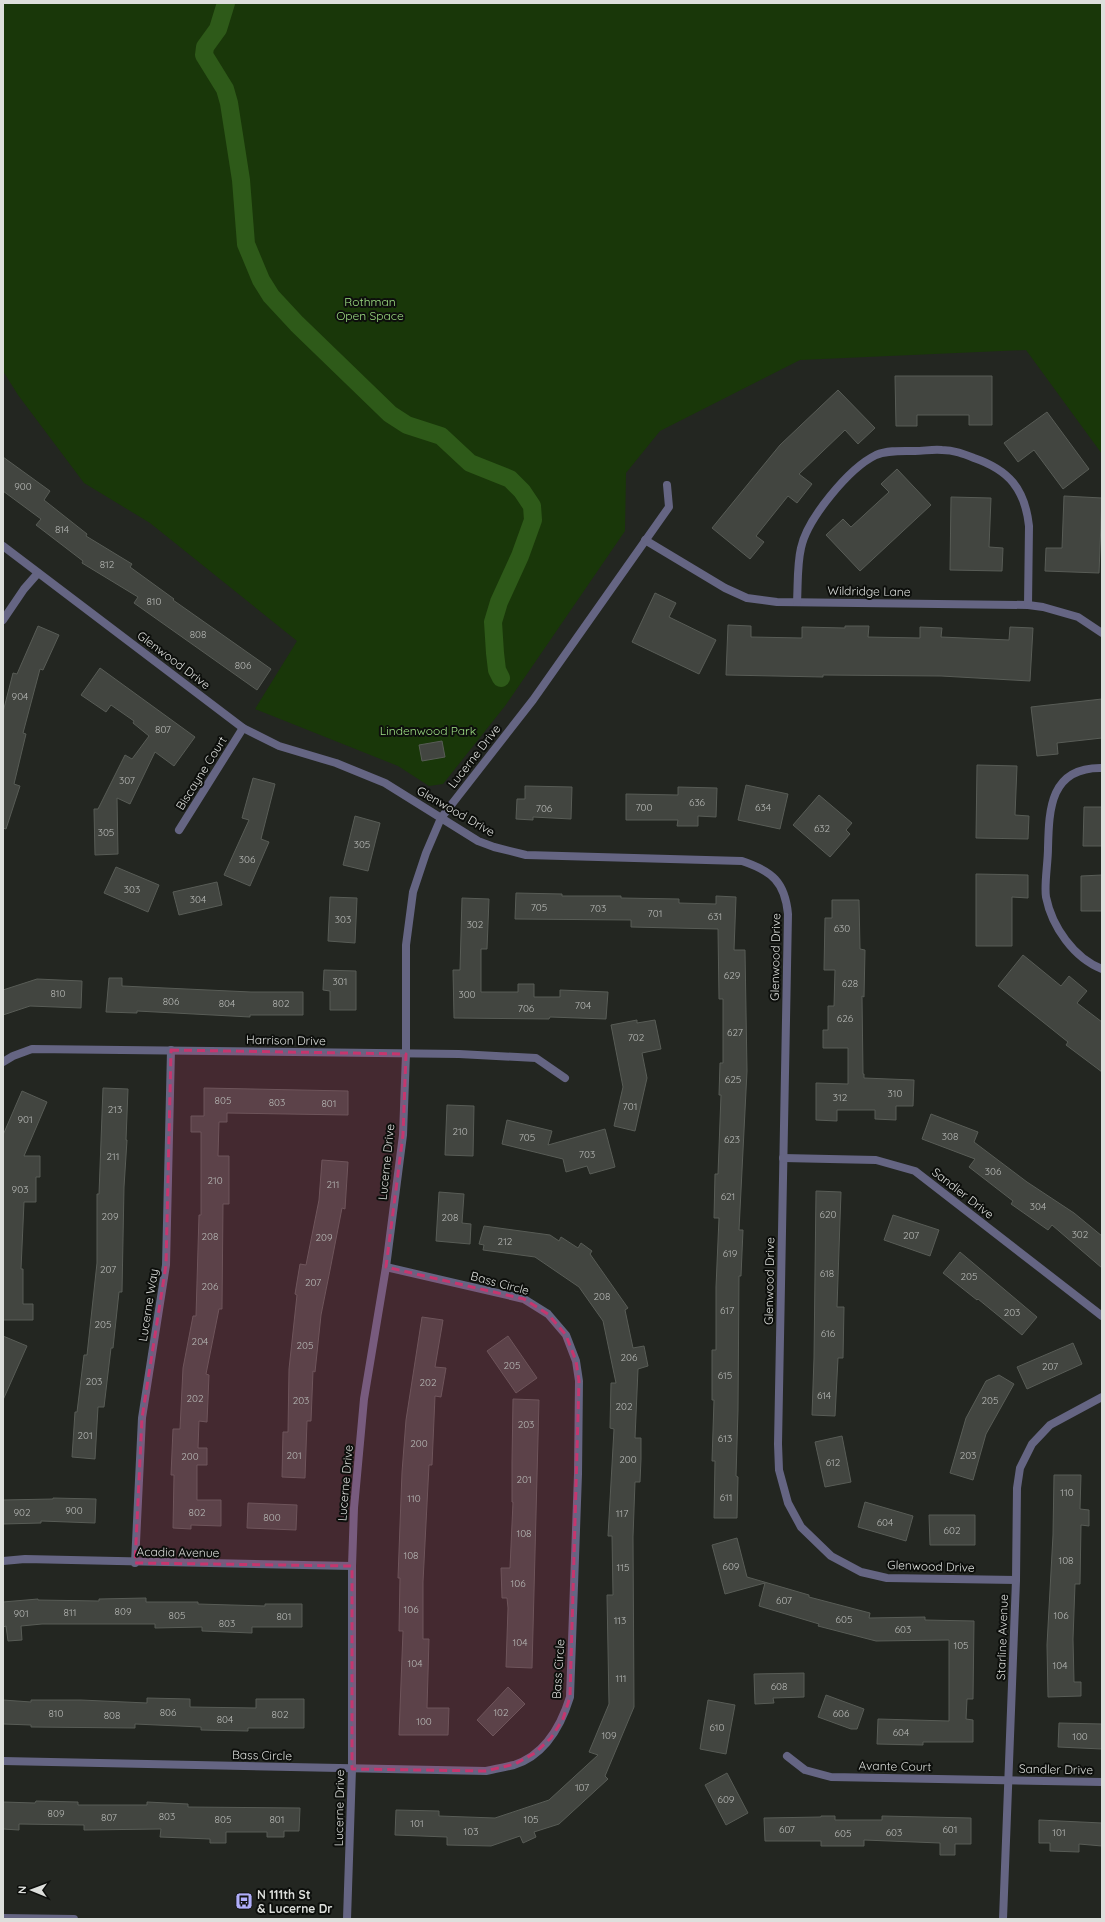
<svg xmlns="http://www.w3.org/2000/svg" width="1105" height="1922" font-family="Quicksand,sans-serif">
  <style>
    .green { fill: #193709 }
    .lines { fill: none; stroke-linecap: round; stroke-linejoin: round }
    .canal { stroke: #2e5a19; stroke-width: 18 }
    .building { fill: #424540; stroke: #585c56 }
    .minor { stroke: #656583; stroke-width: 8 }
    .marked { fill: #c6366e; fill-opacity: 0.2; stroke: #c6366e; stroke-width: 3; stroke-dasharray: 8 5; stroke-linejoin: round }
    .labels { text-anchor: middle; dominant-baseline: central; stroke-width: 4; stroke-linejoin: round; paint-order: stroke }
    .number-label { font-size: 10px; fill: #b6b8b5 }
    .park-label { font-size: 12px; fill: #9ede84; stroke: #0d0f0c }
    .street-label { font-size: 12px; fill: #dddfdc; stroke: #0d0f0c }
    .poi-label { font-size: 12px; font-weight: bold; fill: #dddfdc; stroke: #0d0f0c; text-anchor: start }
  </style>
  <rect width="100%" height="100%" fill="#232621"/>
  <polygon class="green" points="3,3 1102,3 1102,454 1026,350 800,360 660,431 626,473 625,531 505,706 443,784 429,786 398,766 255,709 297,641 150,523 84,483 18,395 3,371"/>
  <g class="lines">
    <polyline class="canal" points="226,3 218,29 205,47 204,55 225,89 229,103 241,180 246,244 261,280 271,296 297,324 390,414 407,425 441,436 470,463 510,479 522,491 532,506 533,520 520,556 499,602 493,622 495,653 497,670 501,678"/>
  </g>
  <g class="building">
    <polygon points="895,376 992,376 992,425 969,425 969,415 917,415 917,426 896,426"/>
    <polygon points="838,390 875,428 858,444 845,430 799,474 812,484 797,503 788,496 756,536 764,542 750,559 712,528 780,445"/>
    <polygon points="1047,412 1089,469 1063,489 1034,450 1018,462 1004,443"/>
    <polygon points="3,457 50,491 44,500 87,534 86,536 132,564 130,567 174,599 173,600 271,669 257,690 134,603 138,597 82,563 83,561 36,525 41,519 3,491"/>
    <polygon points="897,469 931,505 860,571 826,535 843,519 851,527 889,492 881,484"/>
    <polygon points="1064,496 1102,498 1099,573 1045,571 1046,548 1062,548"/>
    <polygon points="951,497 991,498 989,547 1003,548 1002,571 950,570"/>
    <polygon points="655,593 676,603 669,617 716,640 699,674 632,642"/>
    <polygon points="728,625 751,626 751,637 802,638 802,627 845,628 845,626 869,626 868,637 920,638 920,627 942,628 941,637 1009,640 1010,627 1033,628 1030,681 941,676 823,675 823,677 726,675"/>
    <polygon points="38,626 59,635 43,670 40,669 23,733 26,734 14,784 20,786 6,829 3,828 3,712 13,673 17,674"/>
    <polygon points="100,668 195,737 174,766 155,752 130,804 117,798 118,854 95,855 94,809 98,809 125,755 132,759 149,736 133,723 134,721 111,705 106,712 81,695"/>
    <polygon points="1102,699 1102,738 1057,743 1058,754 1037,756 1031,707"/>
    <polygon points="442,741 445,757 422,761 419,745"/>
    <polygon points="977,765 1017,766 1015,815 1029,816 1028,839 976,838"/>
    <polygon points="253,778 275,784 261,839 269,842 250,886 224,875 249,820 242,818"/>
    <polygon points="746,785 788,794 780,829 738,820"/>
    <polygon points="525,786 572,787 571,819 533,817 533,820 516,819 517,799 525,799"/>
    <polygon points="678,787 717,788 716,817 698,816 698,826 677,826 678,820 626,820 626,794 678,795"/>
    <polygon points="819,795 852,823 846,830 850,834 830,857 793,825"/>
    <polygon points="1084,807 1102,807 1102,846 1083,846"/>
    <polygon points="355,816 380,823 368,871 343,865"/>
    <polygon points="116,867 159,885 148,912 104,893"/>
    <polygon points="976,874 1028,875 1028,898 1012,897 1012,946 976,946"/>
    <polygon points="1102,875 1102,911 1081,911 1081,876"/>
    <polygon points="217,882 222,905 179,915 173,892"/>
    <polygon points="516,893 562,894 562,896 621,896 621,898 679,899 679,903 716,904 716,896 736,897 734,950 745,950 747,1071 739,1230 743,1230 741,1276 739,1276 738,1410 736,1476 738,1477 737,1518 714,1518 715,1461 712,1461 714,1400 712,1400 712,1350 716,1350 716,1287 719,1218 714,1218 715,1174 718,1174 721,1095 719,1095 720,1063 723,1063 723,999 719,999 718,929 631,927 631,920 515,919"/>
    <polygon points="330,897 357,898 355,943 328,941"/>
    <polygon points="462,898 489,899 487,949 481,949 481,992 518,992 518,984 534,984 534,997 560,997 560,990 608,992 606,1019 550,1017 549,1019 454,1018 453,970 460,970"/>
    <polygon points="832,900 859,900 860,949 865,950 864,997 862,996 863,1074 864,1074 864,1078 914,1080 913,1106 896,1106 896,1120 875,1119 875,1110 837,1110 837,1121 816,1120 816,1083 848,1084 848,1048 823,1048 823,1030 828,1030 828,1006 834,1006 835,970 824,970 825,918 832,918"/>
    <polygon points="1023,955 1061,986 1069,976 1087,991 1077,1003 1102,1022 1102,1072 1066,1045 1068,1042 998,986"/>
    <polygon points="324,970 356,971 356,1010 330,1010 330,991 323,990"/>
    <polygon points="109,978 122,978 122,986 251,992 303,992 303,1015 250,1015 250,1017 137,1011 137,1013 106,1012"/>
    <polygon points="37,979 82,981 81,1008 30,1006 3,1015 3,990"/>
    <polygon points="637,1020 637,1023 655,1020 661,1049 642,1053 647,1078 635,1131 614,1126 623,1087 611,1025"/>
    <polygon points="103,1088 128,1089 126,1140 127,1140 124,1187 122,1292 119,1292 113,1348 111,1348 104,1407 98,1407 95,1459 72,1457 75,1412 77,1412 84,1355 87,1355 97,1263 97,1194 99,1194"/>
    <polygon points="204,1088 348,1091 348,1115 227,1113 227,1122 219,1122 218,1156 229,1156 229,1204 223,1204 222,1309 219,1309 206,1374 209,1375 207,1422 199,1421 198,1448 207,1448 207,1465 197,1465 197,1500 221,1500 221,1526 191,1525 191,1529 173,1528 174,1475 171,1475 173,1429 180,1429 183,1368 193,1316 196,1316 199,1215 201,1215 201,1132 191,1132 191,1116 204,1116"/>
    <polygon points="22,1091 47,1102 24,1156 40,1156 40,1177 36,1177 36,1202 24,1202 21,1269 23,1269 23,1304 33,1304 33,1320 3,1320 3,1135"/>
    <polygon points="447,1105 474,1106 473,1156 445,1155"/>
    <polygon points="931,1114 978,1132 974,1142 1027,1182 1074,1213 1102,1236 1102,1268 1052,1225 1048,1230 1011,1204 1013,1201 969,1167 975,1159 922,1139"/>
    <polygon points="507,1120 552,1131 548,1145 605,1129 615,1167 590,1174 587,1166 566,1172 563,1159 502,1144"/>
    <polygon points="322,1160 348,1162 345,1209 342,1208 330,1270 321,1315 315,1372 313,1371 311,1421 307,1421 305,1478 282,1477 283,1432 288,1432 289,1369 297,1295 295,1294 300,1264 306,1265 319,1200"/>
    <polygon points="816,1191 841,1192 837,1307 844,1307 843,1358 838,1358 835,1416 812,1415 814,1358"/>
    <polygon points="439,1192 464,1194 462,1223 471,1224 470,1244 436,1241"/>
    <polygon points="893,1215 939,1230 930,1256 884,1240"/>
    <polygon points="484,1226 550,1235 559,1241 561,1237 578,1248 581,1243 592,1251 590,1254 628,1308 625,1310 633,1348 644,1346 648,1366 638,1369 635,1438 641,1438 641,1459 640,1482 635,1482 633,1537 634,1707 605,1776 608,1779 559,1824 534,1832 536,1837 523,1843 520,1836 491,1846 447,1845 447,1837 395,1835 396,1810 439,1811 439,1816 495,1818 549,1800 598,1755 589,1752 609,1704 607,1595 613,1595 612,1536 608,1536 614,1429 610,1428 611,1383 616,1383 603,1321 579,1287 535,1257 483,1250 484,1245 479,1244"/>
    <polygon points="960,1252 1037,1317 1022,1335 978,1299 977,1300 943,1273"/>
    <polygon points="422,1317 443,1320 435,1367 446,1368 441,1397 435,1396 432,1465 429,1465 423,1582 423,1639 429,1639 427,1708 449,1708 448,1735 399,1735 403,1631 399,1631 400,1578 398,1578 402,1472 406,1420"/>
    <polygon points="3,1336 27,1346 3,1400"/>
    <polygon points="508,1336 537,1378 516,1393 487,1351"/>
    <polygon points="1073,1343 1082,1364 1027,1389 1017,1367"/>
    <polygon points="999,1375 1014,1384 986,1434 973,1480 950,1473 966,1418 986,1381"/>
    <polygon points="513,1399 539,1400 532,1668 506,1667 508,1608 507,1598 502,1598 501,1568 510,1568 513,1502 512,1502 512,1462"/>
    <polygon points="842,1436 851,1482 825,1487 815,1442"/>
    <polygon points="1054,1475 1081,1475 1080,1509 1089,1510 1089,1526 1081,1525 1080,1584 1075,1584 1073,1639 1074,1682 1081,1682 1081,1696 1048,1697 1047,1645 1053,1535"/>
    <polygon points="53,1498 96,1499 95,1523 41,1521 41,1523 3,1524 3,1500 53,1499"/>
    <polygon points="865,1502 913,1516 906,1541 858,1527"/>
    <polygon points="248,1503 297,1505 296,1530 247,1528"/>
    <polygon points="929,1515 975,1515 975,1545 930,1545"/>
    <polygon points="737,1538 747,1577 809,1595 809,1597 870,1613 869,1618 925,1617 925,1620 974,1621 973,1699 967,1699 966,1719 973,1720 973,1742 923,1742 923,1745 877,1744 878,1719 949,1721 949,1640 876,1641 818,1626 819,1624 759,1606 765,1583 725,1594 712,1545"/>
    <polygon points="146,1598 146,1602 198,1602 198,1604 265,1606 265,1604 302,1604 302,1627 252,1627 252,1633 202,1631 202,1627 155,1628 155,1624 42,1624 21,1626 22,1640 8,1641 6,1626 3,1627 3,1602 38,1599 38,1600 99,1601 99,1599"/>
    <polygon points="804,1673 804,1697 773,1698 774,1703 755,1704 754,1674"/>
    <polygon points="508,1687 525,1704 493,1736 477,1720"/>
    <polygon points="826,1695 864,1709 857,1729 851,1729 818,1717"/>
    <polygon points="147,1698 190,1699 190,1707 256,1708 256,1699 304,1699 304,1728 248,1728 248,1731 201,1730 201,1727 135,1724 135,1728 31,1727 31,1725 3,1724 3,1700 31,1702 31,1700 81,1700 147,1703"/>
    <polygon points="708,1700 735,1705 726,1754 700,1749"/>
    <polygon points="1059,1723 1102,1724 1102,1749 1058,1747"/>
    <polygon points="727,1773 748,1813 726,1825 705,1785"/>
    <polygon points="36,1801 78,1802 78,1805 147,1805 147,1802 188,1804 188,1807 300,1808 299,1831 284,1831 284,1837 267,1837 267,1832 226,1832 226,1843 210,1843 210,1839 160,1837 161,1829 84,1830 84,1825 19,1824 19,1830 3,1829 3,1802 35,1803"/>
    <polygon points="821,1816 835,1816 835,1820 882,1820 882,1816 971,1818 971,1844 955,1844 955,1855 940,1855 940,1843 864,1840 864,1846 821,1846 821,1841 765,1841 764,1818 821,1817"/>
    <polygon points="1039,1820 1102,1823 1102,1846 1079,1844 1079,1852 1050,1851 1050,1843 1039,1843"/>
  </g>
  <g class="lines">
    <g class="minor">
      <polyline points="645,540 725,588 747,598 777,602 1028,605 1043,607 1078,617 1102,633"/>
      <path d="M3,546L243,728L279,746L336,763L385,783L478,841L494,847L526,855L742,861C772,871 785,882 788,914L778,1444L779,1470L788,1503L801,1527L831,1556L861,1572L887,1578L1016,1580"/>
      <path d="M797,602C798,585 797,565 801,548C807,519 849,468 876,455C888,450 902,451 915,451C924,451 933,449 942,450C954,450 964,454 974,458C1009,470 1025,489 1029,526L1028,605"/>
      <polyline points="3,620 24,589 38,573"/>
      <path d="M1102,768C1050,767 1049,809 1048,848C1048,863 1044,884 1046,897C1052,927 1074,958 1102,969"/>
      <polyline points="179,830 243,728"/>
      <polyline points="3,1062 13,1056 32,1049 459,1054 536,1058 565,1078"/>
      <polyline points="783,1158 876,1160 915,1171 1102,1316"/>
      <polyline points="3,1561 25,1559 352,1566"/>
      <polyline points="135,1563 142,1418 166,1265 171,1050"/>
      <polyline points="787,1756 805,1770 831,1777 1102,1782"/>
      <path d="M3,1761L486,1771C496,1769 505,1767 514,1765C545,1755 561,1726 570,1697L578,1474L579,1381L576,1361L566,1335L548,1314L524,1299L386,1267"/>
      <polyline points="3,1918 74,1919"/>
      <polyline points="347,1919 352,1769 352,1566 354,1508 364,1399 386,1267 403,1135 406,1054 406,945 413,892 426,853 441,818 533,700 669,507 667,485"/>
      <polyline points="1003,1919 1016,1580 1017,1488 1020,1468 1032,1444 1050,1425 1102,1397"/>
    </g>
  </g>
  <path class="marked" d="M171,1050L406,1054L403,1135L386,1267L524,1299L548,1314L566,1335L576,1361L579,1381L570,1697L563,1719L551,1738L535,1753L515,1764L486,1771L352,1769V1566L135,1563L142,1418L166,1265Z"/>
  <defs>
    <g id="bus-square" transform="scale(0.9)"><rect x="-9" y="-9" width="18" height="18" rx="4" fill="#b0aefa" stroke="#0d0f0c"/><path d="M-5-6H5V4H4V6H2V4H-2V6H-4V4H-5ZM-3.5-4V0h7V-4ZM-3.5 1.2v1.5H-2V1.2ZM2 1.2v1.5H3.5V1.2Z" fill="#111"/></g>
  </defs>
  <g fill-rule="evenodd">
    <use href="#bus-square" x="244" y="1901"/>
  </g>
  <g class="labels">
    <g class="number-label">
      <text x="23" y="486">900</text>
      <text x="62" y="529">814</text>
      <text x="107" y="564">812</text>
      <text x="154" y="601">810</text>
      <text x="198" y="634">808</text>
      <text x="243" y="665">806</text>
      <text x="20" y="696">904</text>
      <text x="163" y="729">807</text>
      <text x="127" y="780">307</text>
      <text x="697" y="802">636</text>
      <text x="644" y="807">700</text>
      <text x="763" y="807">634</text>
      <text x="544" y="808">706</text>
      <text x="822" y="828">632</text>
      <text x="106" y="832">305</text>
      <text x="362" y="844">305</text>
      <text x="247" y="859">306</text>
      <text x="132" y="889">303</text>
      <text x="198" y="899">304</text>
      <text x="539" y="907">705</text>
      <text x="598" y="908">703</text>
      <text x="655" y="913">701</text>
      <text x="715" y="916">631</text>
      <text x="343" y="919">303</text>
      <text x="475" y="924">302</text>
      <text x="842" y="928">630</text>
      <text x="732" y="975">629</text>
      <text x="340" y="981">301</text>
      <text x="850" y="983">628</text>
      <text x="58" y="993">810</text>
      <text x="467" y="994">300</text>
      <text x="171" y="1001">806</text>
      <text x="227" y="1003">804</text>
      <text x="281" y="1003">802</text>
      <text x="583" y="1005">704</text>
      <text x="526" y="1008">706</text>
      <text x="845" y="1018">626</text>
      <text x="735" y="1032">627</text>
      <text x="636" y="1037">702</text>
      <text x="733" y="1079">625</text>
      <text x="895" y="1093">310</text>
      <text x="840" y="1097">312</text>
      <text x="223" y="1100">805</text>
      <text x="277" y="1102">803</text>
      <text x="329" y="1103">801</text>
      <text x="630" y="1106">701</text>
      <text x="115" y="1109">213</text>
      <text x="25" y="1119">901</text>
      <text x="460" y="1131">210</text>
      <text x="950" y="1136">308</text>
      <text x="527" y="1137">705</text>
      <text x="732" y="1139">623</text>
      <text x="587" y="1154">703</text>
      <text x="113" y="1156">211</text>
      <text x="993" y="1171">306</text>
      <text x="215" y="1180">210</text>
      <text x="333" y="1184">211</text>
      <text x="20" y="1189">903</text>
      <text x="728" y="1196">621</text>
      <text x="1038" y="1206">304</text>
      <text x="828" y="1214">620</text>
      <text x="110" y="1216">209</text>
      <text x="450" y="1217">208</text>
      <text x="1080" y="1234">302</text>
      <text x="911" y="1235">207</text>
      <text x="210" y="1236">208</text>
      <text x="324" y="1237">209</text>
      <text x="505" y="1241">212</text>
      <text x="730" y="1253">619</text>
      <text x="108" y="1269">207</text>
      <text x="827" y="1273">618</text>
      <text x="969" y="1276">205</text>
      <text x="313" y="1282">207</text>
      <text x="210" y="1286">206</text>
      <text x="602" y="1296">208</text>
      <text x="727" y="1310">617</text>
      <text x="1012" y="1312">203</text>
      <text x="103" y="1324">205</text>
      <text x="828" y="1333">616</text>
      <text x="200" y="1341">204</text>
      <text x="305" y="1345">205</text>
      <text x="629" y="1357">206</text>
      <text x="512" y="1365">205</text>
      <text x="1050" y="1366">207</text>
      <text x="725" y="1375">615</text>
      <text x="94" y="1381">203</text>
      <text x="428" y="1382">202</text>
      <text x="824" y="1395">614</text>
      <text x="195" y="1398">202</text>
      <text x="301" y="1400">203</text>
      <text x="990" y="1400">205</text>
      <text x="624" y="1406">202</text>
      <text x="526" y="1424">203</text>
      <text x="85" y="1435">201</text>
      <text x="725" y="1438">613</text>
      <text x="419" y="1443">200</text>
      <text x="294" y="1455">201</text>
      <text x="968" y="1455">203</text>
      <text x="190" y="1456">200</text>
      <text x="628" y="1459">200</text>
      <text x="833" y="1462">612</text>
      <text x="524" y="1479">201</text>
      <text x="1067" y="1492">110</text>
      <text x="726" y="1497">611</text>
      <text x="414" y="1498">110</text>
      <text x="74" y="1510">900</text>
      <text x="22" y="1512">902</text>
      <text x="197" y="1512">802</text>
      <text x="622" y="1513">117</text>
      <text x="272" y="1517">800</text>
      <text x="885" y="1522">604</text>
      <text x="952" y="1530">602</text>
      <text x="524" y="1533">108</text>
      <text x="411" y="1555">108</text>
      <text x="1066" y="1560">108</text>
      <text x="731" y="1566">609</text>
      <text x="623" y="1567">115</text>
      <text x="518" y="1583">106</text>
      <text x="784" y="1600">607</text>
      <text x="411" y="1609">106</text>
      <text x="123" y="1611">809</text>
      <text x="70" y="1612">811</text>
      <text x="21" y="1613">901</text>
      <text x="177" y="1615">805</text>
      <text x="1061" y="1615">106</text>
      <text x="284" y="1616">801</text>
      <text x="844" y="1619">605</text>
      <text x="620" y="1620">113</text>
      <text x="227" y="1623">803</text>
      <text x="903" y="1629">603</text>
      <text x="520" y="1642">104</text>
      <text x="961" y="1645">105</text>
      <text x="415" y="1663">104</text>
      <text x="1060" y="1665">104</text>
      <text x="621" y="1678">111</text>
      <text x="779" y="1686">608</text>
      <text x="168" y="1712">806</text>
      <text x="501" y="1712">102</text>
      <text x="56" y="1713">810</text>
      <text x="841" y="1713">606</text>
      <text x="280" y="1714">802</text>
      <text x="112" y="1715">808</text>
      <text x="225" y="1719">804</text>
      <text x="424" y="1721">100</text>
      <text x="717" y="1727">610</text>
      <text x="901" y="1732">604</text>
      <text x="609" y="1735">109</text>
      <text x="1080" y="1736">100</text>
      <text x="582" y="1787">107</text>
      <text x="726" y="1799">609</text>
      <text x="56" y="1813">809</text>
      <text x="167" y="1816">803</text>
      <text x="109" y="1817">807</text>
      <text x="223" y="1819">805</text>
      <text x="277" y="1819">801</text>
      <text x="531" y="1819">105</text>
      <text x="417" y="1823">101</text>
      <text x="787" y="1829">607</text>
      <text x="950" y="1829">601</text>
      <text x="471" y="1831">103</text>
      <text x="894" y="1832">603</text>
      <text x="1059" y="1832">101</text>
      <text x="843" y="1833">605</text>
    </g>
    <g class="park-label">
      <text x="370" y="301">Rothman<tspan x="370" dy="14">Open Space</tspan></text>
      <text x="428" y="730">Lindenwood Park</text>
    </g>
    <g class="street-label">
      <text transform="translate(869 591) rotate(1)">Wildridge Lane</text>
      <text transform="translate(174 660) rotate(37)">Glenwood Drive</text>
      <text transform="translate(474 756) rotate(-52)">Lucerne Drive</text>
      <text transform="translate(201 773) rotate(-58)">Biscayne Court</text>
      <text transform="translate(456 811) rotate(30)">Glenwood Drive</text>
      <text transform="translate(775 957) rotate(-89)">Glenwood Drive</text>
      <text transform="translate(286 1040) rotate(1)">Harrison Drive</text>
      <text transform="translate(386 1162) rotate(-84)">Lucerne Drive</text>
      <text transform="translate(963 1193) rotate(38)">Sandler Drive</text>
      <text transform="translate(769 1281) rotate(-89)">Glenwood Drive</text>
      <text transform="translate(500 1283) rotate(15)">Bass Circle</text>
      <text transform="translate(148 1305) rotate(-81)">Lucerne Way</text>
      <text transform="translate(345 1483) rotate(-85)">Lucerne Drive</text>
      <text transform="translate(178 1552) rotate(1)">Acadia Avenue</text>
      <text transform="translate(931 1566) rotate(2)">Glenwood Drive</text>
      <text transform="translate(1002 1637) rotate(-88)">Starline Avenue</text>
      <text transform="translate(558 1669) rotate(-86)">Bass Circle</text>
      <text transform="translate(262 1755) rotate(1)">Bass Circle</text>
      <text transform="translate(895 1766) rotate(1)">Avante Court</text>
      <text transform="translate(1056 1769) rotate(1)">Sandler Drive</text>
      <text transform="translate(339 1808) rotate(-89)">Lucerne Drive</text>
    </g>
    <g class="poi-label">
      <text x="257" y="1894">N 111th St<tspan x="257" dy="14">&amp; Lucerne Dr</tspan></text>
    </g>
  </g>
  <rect width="1105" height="1922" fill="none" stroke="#dddfdc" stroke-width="8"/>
  <g transform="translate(32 1890) rotate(271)" stroke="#0d0f0c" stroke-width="3" paint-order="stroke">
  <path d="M0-3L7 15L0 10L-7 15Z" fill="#dddfdc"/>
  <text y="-6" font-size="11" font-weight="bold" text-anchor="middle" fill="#dddfdc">N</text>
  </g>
</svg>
